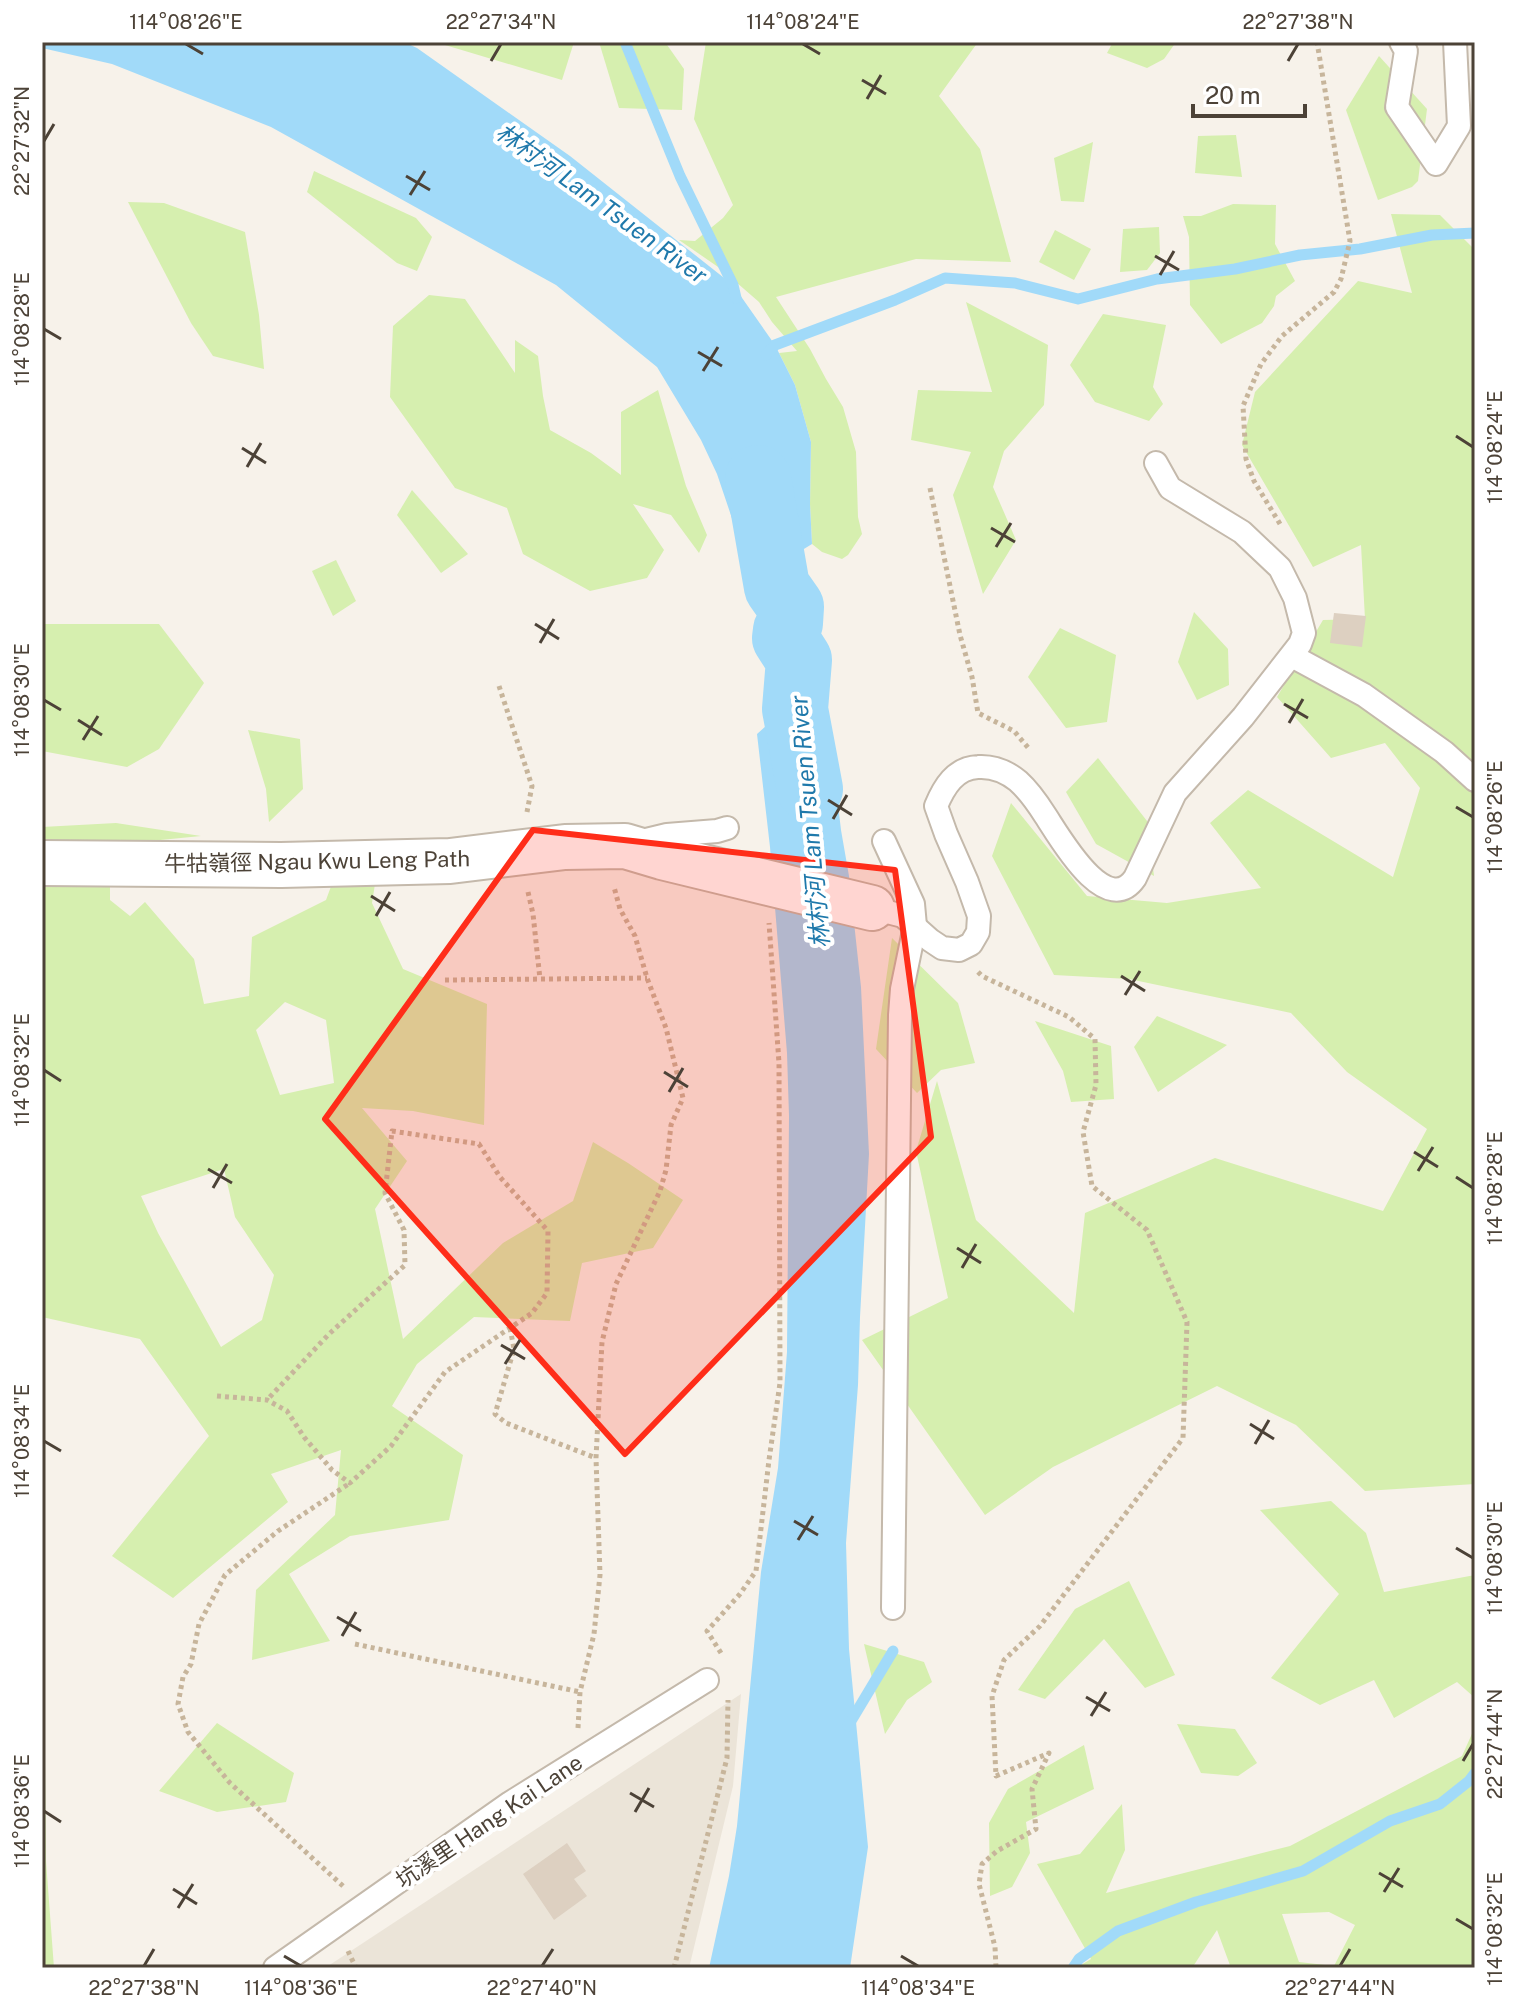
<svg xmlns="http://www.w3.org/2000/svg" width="1517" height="2010" font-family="'Public Sans','Noto Sans TC',sans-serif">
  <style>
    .residential { fill: #ebe4d8 }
    .green { fill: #d6efaf; fill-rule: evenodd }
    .water { fill: #a1daf9 }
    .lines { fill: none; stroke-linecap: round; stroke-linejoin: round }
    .stream { stroke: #a1daf9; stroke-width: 11 }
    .river { stroke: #a1daf9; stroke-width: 66 }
    .building { fill: #ddd0c1 }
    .lane-casing { stroke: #c4b9ab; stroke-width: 26 }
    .street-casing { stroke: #c4b9ab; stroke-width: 48 }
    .path { stroke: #c7b59b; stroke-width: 5; stroke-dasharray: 4 4; stroke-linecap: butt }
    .lane { stroke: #fff; stroke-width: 22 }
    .street { stroke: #fff; stroke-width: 44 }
    .marked { fill: #ff2d19; fill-opacity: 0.2; stroke: #ff2d19; stroke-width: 6; stroke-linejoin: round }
    .ticks { fill: none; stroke: #4c4237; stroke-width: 3 }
    .labels { text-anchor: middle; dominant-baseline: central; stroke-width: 8; stroke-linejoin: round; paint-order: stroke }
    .street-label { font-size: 22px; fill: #4c4237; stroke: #fff }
    .water-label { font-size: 24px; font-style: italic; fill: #1f79ab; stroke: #fff }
    .neatline { fill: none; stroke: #4c4237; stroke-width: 3 }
    .ticks-label { font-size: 20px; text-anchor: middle; fill: #4c4237 }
  </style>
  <rect width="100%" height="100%" fill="#f7f2ea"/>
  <polygon class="residential" points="741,1694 733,1786 689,1968 325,1968"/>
  <g class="green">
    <polygon points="435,42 574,42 562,80"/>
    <polygon points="599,42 665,42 684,69 682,110 619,108"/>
    <polygon points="706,42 978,42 939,96 980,149 1011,262 916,259 776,297 810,349 826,379 843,407 856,452 858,517 862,534 848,555 842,559 822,552 812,544 810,504 811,442 795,385 779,353 797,351 772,322 759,302 721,269 679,240 695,241 723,218 733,205 694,119"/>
    <polygon points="1113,42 1176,42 1164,59 1147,68 1107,53"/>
    <polygon points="1379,56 1427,109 1418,181 1412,187 1378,200 1346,110"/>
    <polygon points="1236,135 1242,177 1195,173 1198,136"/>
    <polygon points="1093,142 1084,202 1061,201 1054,158"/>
    <polygon points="314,171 416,218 432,237 417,271 397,263 307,192"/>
    <polygon points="128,202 164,203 245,232 259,315 264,369 213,356 191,323"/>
    <polygon points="1233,204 1276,205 1275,244 1295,281 1276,296 1274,306 1262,323 1221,344 1190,305 1189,237 1183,216 1201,216"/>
    <polygon points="1391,214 1440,215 1475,250 1475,277 1472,292 1475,292 1475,1484 1365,1491 1296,1425 1217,1386 1053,1467 985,1515 862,1340 948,1298 916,1151 937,1081 976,1220 1074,1313 1085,1213 1215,1158 1383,1211 1427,1129 1347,1072 1291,1013 1129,979 1054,975 992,856 1011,803 1087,896 1167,903 1261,888 1210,823 1248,790 1393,877 1420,788 1385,743 1331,758 1277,697 1323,620 1365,619 1361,545 1313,567 1242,445 1255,392 1358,281 1412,293"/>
    <polygon points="1159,227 1160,253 1147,270 1120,272 1123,229"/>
    <polygon points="1055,230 1091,249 1074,280 1039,262"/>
    <polygon points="429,295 465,299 515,373 515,340 538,356 543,396 550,430 591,453 621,475 621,412 658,390 686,486 707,535 699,553 671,515 633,504 664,550 647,578 590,591 523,554 507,508 455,488 390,397 393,326"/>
    <polygon points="966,302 1048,345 1044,405 1004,451 993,487 1016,540 983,594 953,495 971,452 911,440 918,390 992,392"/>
    <polygon points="1103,314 1166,325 1153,387 1163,404 1149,421 1095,402 1070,365"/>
    <polygon points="412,490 468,554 441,573 397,515"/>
    <polygon points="336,560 356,601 333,616 312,571"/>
    <polygon points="1194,612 1228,649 1229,685 1197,700 1178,662"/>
    <polygon points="42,624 159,624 204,683 159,749 127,767 42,751"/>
    <polygon points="1060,628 1116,655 1107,722 1066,728 1028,677"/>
    <polygon points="248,730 300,739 303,789 269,822 266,789"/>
    <polygon points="1098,758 1147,821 1154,876 1096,844 1066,792"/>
    <path d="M116,823L201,836L110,845V900L130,916L145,902L194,959L204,1004L249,996L252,937L326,900L344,851L381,846L372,903L403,969L487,1004L484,1125L413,1111L362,1108L407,1161L375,1209L403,1339L503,1243L573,1201L593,1142L628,1163L683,1200L653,1248L582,1263L570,1321L474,1317L417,1364L392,1406L463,1455L449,1520L350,1536L289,1574L330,1641L252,1660L256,1590L335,1515L341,1450L271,1474L288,1502L173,1598L112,1556L209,1436L140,1339L42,1317V827ZM285,1002L326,1020L334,1083L280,1095L256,1030ZM224,1169L235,1217L274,1275L262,1320L221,1347L158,1233L141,1196Z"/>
    <polygon points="892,938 958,1003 975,1063 941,1070 917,1093 876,1049"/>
    <polygon points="1157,1016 1227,1045 1158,1092 1134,1047"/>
    <polygon points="1035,1021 1111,1046 1114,1099 1071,1102 1063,1071"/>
    <polygon points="1331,1501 1366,1533 1384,1592 1475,1575 1475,1698 1457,1682 1394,1718 1374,1680 1320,1705 1271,1678 1339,1594 1260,1510"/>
    <polygon points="1129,1581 1175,1675 1145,1688 1104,1639 1045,1699 1018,1690 1075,1609"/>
    <polygon points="864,1644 924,1662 932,1682 907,1700 885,1734"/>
    <polygon points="217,1723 294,1773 286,1802 217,1812 159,1791"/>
    <polygon points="1177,1724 1235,1729 1257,1763 1238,1776 1201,1773"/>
    <path d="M1475,1727V1968H1231L1217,1930L1192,1968H1076L1091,1959L1037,1864L1080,1854L1122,1804L1125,1850L1106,1893L1290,1846L1462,1756ZM1329,1912L1355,1925L1334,1966L1299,1962L1282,1914Z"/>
    <polygon points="42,1732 45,1762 46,1861 54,1968 42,1968"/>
    <polygon points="1084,1745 1094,1789 1026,1822 1030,1853 1012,1887 990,1896 989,1823 1008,1789"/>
  </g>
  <g class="water">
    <polygon points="42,42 404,42 417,48 570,156 733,285 775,345 795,385 811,442 810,504 812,544 773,568 740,542 717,474 701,440 657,367 556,285 271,127 112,64 42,48"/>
    <polygon points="795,700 827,711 841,830 849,876 861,987 869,1154 860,1317 858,1385 846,1543 849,1649 868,1847 850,1968 709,1968 729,1876 737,1826 761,1572 778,1468 787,1352 789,1116 787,1053 770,847 757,734"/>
  </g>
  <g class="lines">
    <g class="stream">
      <polyline points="625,42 680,176 733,285 736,298"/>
      <polyline points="766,355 775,345 895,300 945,278 1015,283 1078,299 1157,279 1235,269 1300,255 1360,249 1432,235 1475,233"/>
      <polyline points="848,1726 893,1651"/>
      <polyline points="1073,1968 1079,1959 1118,1931 1196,1902 1303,1871 1390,1821 1440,1804 1469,1781 1475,1773"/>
    </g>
    <polyline class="river" points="758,478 777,587 791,607 790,623 786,630 785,638 799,660 795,709 810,789"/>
  </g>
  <g class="building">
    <polygon points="1334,613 1366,616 1362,647 1330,643"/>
    <polygon points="567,1843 586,1871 574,1879 587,1896 554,1920 523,1874"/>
  </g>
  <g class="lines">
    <g class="lane-casing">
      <g id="lane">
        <polyline points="1401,42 1406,51 1397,107 1436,164 1459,126 1455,42"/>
        <polyline points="1292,656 1364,695 1444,752 1475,780"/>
        <polyline points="884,841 913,904 915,926 902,989 900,1015 893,1608"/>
        <polyline points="638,842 667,835 717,831 727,828"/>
        <path d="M872,908L903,916L930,940L942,948L959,950L971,944L978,932L979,916L967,882L946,834L936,806C944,787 955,768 978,767C993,766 1007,772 1018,781C1028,790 1038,804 1045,815C1059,836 1106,920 1135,878L1175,793L1243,717L1300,644L1304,633L1295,598L1280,568L1242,532L1170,488L1156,463"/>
        <polyline points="275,1968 510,1803 707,1680"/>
      </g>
    </g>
    <g class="street-casing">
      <polyline id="street" points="42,863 281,865 450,861 565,847 625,846 662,857 872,908"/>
    </g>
    <g class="path">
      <polyline points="930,488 960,635 972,677 978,713 1014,731 1030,750"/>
      <polyline points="1280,524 1254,481 1246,459 1243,406 1261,364 1282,336 1334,292 1341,279 1350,241 1317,42"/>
      <polyline points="499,686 532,786 527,812"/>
      <polyline points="528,892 533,914 540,979"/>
      <polyline points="978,972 982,976 1069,1017 1095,1039 1096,1085 1083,1132 1092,1186 1147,1230 1187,1322 1183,1438 1040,1626 1004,1660 992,1696 996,1776 1049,1753 1032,1789 1036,1829 997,1851 982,1864 979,1884 995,1947 996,1968"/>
      <polyline points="445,980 647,978"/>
      <polyline points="510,1328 514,1349 495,1414 506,1423 596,1458"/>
      <polyline points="217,1396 267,1400 287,1411 304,1437 332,1470 350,1483 391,1446 445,1372 532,1313 547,1293 548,1231 500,1177 479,1144 392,1131 385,1193 404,1230 405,1265 329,1334 267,1400"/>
      <polyline points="355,1644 580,1692"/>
      <polyline points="721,1653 707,1631 740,1594 756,1571 769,1460 780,1383 779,1063 769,923"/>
      <polyline points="578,1728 580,1692 594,1634 600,1575 596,1458 602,1342 616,1284 660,1191 666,1170 671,1125 683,1098 666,1028 647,978 635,936 620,909 614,887"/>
      <polyline points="343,1886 230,1783 188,1732 178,1704 183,1677 191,1664 199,1624 225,1575 278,1531 350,1483"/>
      <polyline points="348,1951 356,1968"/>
      <polyline points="674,1968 727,1758 728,1700"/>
    </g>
    <use href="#lane" class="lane"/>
    <use href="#street" class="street"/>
  </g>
  <path class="marked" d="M533,830L895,870L931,1137L625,1454L325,1119Z"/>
  <path class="ticks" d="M186,44L203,54M803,44L820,54M491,61L501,44M1288,61L1298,44M862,80L886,94M867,99L881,75M44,141L54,124M406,176L430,190M410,195L425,171M1155,256L1179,270M1160,275L1174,251M44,329L61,339M698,352L722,366M703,371L718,347M1456,436L1473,447M242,448L266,463M247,467L261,443M991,528L1015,542M996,547L1011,523M535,624L559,639M540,643L554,619M44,700L61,710M1284,704L1308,718M78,720L102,735M1289,723L1303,699M83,740L98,716M828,800L852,815M1456,807L1473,817M833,819L847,795M371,896L395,911M376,916L390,892M1121,976L1145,991M1125,995L1140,971M44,1070L61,1081M664,1072L688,1087M669,1092L683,1068M1414,1152L1438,1167M208,1169L232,1183M1418,1171L1433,1147M1456,1177L1473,1188M213,1188L227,1164M957,1248L981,1263M962,1268L976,1244M501,1345L525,1359M505,1364L520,1340M1250,1424L1274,1439M44,1441L61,1451M1255,1444L1269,1420M794,1521L818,1535M798,1540L813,1516M1456,1548L1473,1558M337,1617L361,1631M342,1636L356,1612M1086,1697L1110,1711M1091,1716L1106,1692M1463,1761L1473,1744M630,1793L654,1807M44,1811L61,1822M635,1812L649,1788M1379,1873L1403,1887M173,1889L197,1904M1384,1892L1399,1868M178,1908L193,1884M1456,1919L1473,1929M284,1956L301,1966M901,1956L918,1966M144,1966L154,1949M542,1966L553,1949M1340,1966L1350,1949"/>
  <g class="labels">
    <g class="street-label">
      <text transform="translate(317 861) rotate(-1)">牛牯嶺徑 Ngau Kwu Leng Path</text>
      <text transform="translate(489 1821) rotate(-34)">坑溪里 Hang Kai Lane</text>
    </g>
    <g class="water-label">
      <text transform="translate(602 203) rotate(36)">林村河 Lam Tsuen River</text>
      <text transform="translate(809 822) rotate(-95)">林村河 Lam Tsuen River</text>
    </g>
  </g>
  <rect width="1517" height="2010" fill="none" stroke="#ffffff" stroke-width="88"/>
  <path d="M1193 104v12h112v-12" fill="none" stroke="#4c4237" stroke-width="4"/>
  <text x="1205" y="104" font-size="24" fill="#4c4237" stroke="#ffffff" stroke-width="6" paint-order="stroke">20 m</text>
  <rect x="44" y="44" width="1429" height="1922" class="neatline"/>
  <g class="ticks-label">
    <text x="186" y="29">114°08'26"E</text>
    <text x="501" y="29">22°27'34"N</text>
    <text x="803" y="29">114°08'24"E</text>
    <text x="1298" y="29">22°27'38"N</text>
    <text transform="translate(22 141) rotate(-90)" y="7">22°27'32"N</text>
    <text transform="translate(22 329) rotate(-90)" y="7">114°08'28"E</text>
    <text transform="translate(1495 447) rotate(-90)" y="7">114°08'24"E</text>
    <text transform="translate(22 700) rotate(-90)" y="7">114°08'30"E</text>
    <text transform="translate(1495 817) rotate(-90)" y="7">114°08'26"E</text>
    <text transform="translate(22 1070) rotate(-90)" y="7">114°08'32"E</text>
    <text transform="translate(1495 1188) rotate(-90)" y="7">114°08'28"E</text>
    <text transform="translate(22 1441) rotate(-90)" y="7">114°08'34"E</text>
    <text transform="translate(1495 1558) rotate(-90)" y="7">114°08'30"E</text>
    <text transform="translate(1495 1744) rotate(-90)" y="7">22°27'44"N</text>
    <text transform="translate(22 1811) rotate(-90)" y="7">114°08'36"E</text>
    <text transform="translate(1495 1929) rotate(-90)" y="7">114°08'32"E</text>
    <text x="144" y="1995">22°27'38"N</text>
    <text x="301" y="1995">114°08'36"E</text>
    <text x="542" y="1995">22°27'40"N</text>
    <text x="918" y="1995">114°08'34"E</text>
    <text x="1340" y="1995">22°27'44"N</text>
  </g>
</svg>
